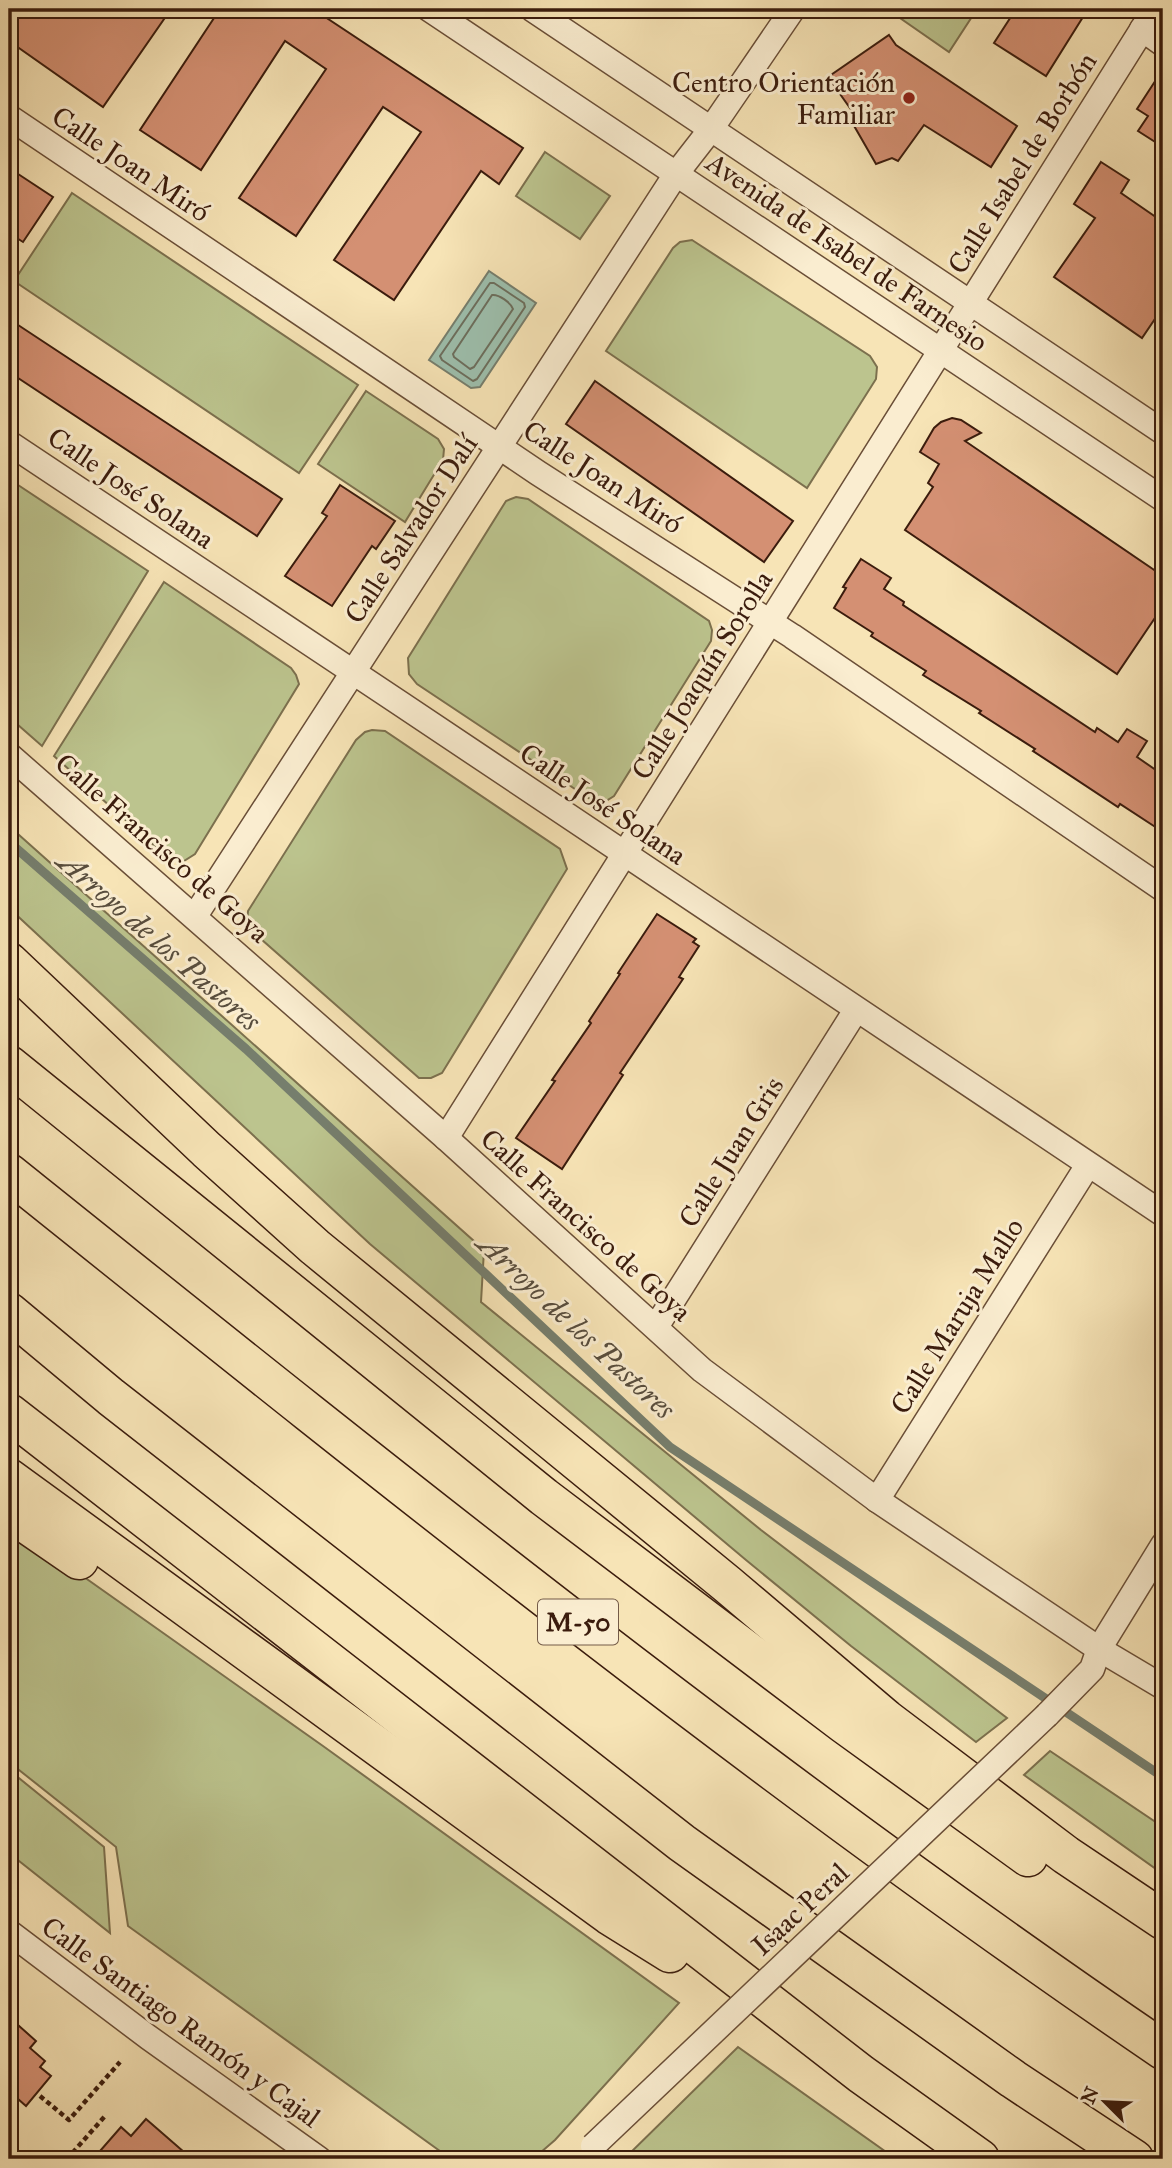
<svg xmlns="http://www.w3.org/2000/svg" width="1172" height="2168" font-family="'IM FELL Great Primer',serif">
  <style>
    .green { fill: #bcc48e; stroke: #7c704e; stroke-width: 2 }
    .water { fill: #9dbfad; stroke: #767e6d; stroke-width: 2 }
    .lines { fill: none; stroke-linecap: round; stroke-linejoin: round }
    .shore { stroke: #6c6e5d; stroke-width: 2 }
    .stream { stroke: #767e6d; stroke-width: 9 }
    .building { fill: #d49073; stroke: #3b1c0d; stroke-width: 2 }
    .minor-casing { stroke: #6a4e37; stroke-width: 27 }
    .motorway-casing { stroke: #3b1c0d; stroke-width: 41 }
    .path { stroke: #3b1c0d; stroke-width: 4.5; stroke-dasharray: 5 3.5; stroke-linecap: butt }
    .minor { stroke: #faedd0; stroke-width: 24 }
    .motorway { stroke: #f7e4b6; stroke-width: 38 }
    .minor-bridge-casing { stroke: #6a4e37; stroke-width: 27; stroke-linecap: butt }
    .minor-bridge { stroke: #faedd0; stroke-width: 24 }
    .poi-dot { fill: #8f2418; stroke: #faedd0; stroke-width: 2.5 }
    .labels { text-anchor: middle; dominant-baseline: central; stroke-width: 6; stroke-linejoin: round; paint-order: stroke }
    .shield { fill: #faedd0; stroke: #745b48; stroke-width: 2 }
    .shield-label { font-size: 26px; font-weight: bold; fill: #3b1c0d }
    .poi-label { font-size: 28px; fill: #3b1c0d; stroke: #faedd0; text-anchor: end }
    .street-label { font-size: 28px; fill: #3b1c0d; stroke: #faedd0 }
    .water-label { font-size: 30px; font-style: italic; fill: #584d3d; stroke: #faedd0 }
  </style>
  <rect width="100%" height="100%" fill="#f7e4b6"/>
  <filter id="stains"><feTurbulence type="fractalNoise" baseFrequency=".00286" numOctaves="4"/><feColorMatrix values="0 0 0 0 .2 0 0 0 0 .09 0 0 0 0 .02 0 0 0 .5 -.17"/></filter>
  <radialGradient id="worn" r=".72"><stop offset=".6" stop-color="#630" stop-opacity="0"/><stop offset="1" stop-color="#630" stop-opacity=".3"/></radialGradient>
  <g class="green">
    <polygon points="887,9 977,9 949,52"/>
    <polygon points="545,152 610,196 580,239 516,196"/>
    <polygon points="72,193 358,385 299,473 14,281"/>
    <polygon points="692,240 870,356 877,367 876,379 807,488 606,351 673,248 680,242"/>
    <polygon points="366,391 438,439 444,449 443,460 405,522 318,464"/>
    <polygon points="9,479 148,571 42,746 9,717"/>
    <polygon points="516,497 528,499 709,621 712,630 711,641 614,796 606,801 596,803 417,684 409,674 408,658 506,501"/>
    <polygon points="164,582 291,668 296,675 299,684 195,854 184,861 168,858 54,756"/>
    <polygon points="372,730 385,731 560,849 567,869 442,1073 431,1078 419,1078 253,932 247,923 248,911 356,740 365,732"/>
    <polygon points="9,826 484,1250 481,1302 761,1530 1007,1718 976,1742 851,1646 746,1560 370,1244 9,908"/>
    <polygon points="9,1524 323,1746 679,2003 555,2140 533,2159 451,2159 128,1926 116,1847 9,1762"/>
    <polygon points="1050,1751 1163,1827 1163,1874 1024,1775"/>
    <polygon points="9,1770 104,1847 110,1933 9,1853"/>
    <polygon points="738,2047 896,2159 624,2159"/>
  </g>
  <polygon class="water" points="489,271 536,303 480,387 471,388 429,360"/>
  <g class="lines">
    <g class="shore">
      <polygon points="490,283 494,283 524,303 525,307 477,379 473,381 442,360 440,356"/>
      <path d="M492,295C499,294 511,303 513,309L474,367L470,369L454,357L453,354Z"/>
    </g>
    <polyline class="stream" points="9,842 246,1049 670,1447 1163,1777"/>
  </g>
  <g class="building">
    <polygon points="9,9 171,9 103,107 9,41"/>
    <polygon points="220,9 313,9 523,148 499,184 481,171 394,300 334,260 421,132 383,107 296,236 239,198 326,69 285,41 201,170 140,130"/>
    <polygon points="1016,9 1088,9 1046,76 994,43"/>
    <polygon points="889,35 896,45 1017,126 991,167 924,125 898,161 892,158 876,164 853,124 857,118 828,77"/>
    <polygon points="1163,69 1163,147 1138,131 1148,116 1137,109"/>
    <polygon points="1101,162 1129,180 1121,193 1163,222 1163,307 1142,338 1054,277 1095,218 1074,204"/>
    <polygon points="9,168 53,197 23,242 9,233"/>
    <polygon points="9,319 282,499 257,536 9,372"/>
    <polygon points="595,381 793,521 764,562 566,424"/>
    <polygon points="952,418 961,420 981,433 965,441 1163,576 1163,606 1117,674 905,530 933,487 928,483 939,464 920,452 934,428 941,422"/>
    <polygon points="340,485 395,521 376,549 372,546 332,606 285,576 327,516 322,513"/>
    <polygon points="861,559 891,578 884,589 904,602 903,605 1095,732 1097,728 1118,742 1127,729 1147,741 1137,757 1163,775 1163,832 1120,804 1118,807 1033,751 1035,749 979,713 981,711 923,675 926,671 871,636 873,633 834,608 846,588 843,587"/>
    <polygon points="657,914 696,939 693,942 699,946 679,977 683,979 620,1073 623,1075 562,1169 516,1138 555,1081 552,1080 591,1023 589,1021 620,974 618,973"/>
    <polygon points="9,2017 36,2041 30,2048 45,2061 40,2067 51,2076 26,2106 9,2091"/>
    <polygon points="146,2119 192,2159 93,2159 121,2127 131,2136"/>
  </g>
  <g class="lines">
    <g class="minor-casing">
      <g id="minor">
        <polyline points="429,9 1163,499"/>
        <polyline points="532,9 1163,432"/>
        <polyline points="1142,29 1163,44"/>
        <polyline points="9,117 538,473 792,636 1163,889"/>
        <path d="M9,443C395,698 778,958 1163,1214"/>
        <polyline points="9,755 446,1138 702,1370 877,1500 1099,1649 1163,1687"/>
        <polyline points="195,916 676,174 711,129 793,9"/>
        <polyline points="446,1138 1155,9"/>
        <polyline points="656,1327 856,1010"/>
        <polyline points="877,1500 1088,1165"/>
        <polyline points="1047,1715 1092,1669 1099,1649 1163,1545"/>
        <polyline points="9,1932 148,2037 319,2159"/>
      </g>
    </g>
    <g class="motorway-casing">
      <g id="motorway">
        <polyline points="9,962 207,1150 315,1247 727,1584 886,1719 1066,1855 1163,1920"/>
        <polyline points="9,1065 544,1497 844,1724 1028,1857"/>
        <path d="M9,1173C386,1475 763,1778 1163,2050"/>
        <polyline points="9,1312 111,1397 682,1843 1013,2079 1134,2159"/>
        <polyline points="9,1413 861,2074 980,2159"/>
        <polyline points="9,1478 609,1915 670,1953"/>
        <polyline points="9,1512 79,1560"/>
      </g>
    </g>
    <g class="path">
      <polyline points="40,2096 69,2120 120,2062"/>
      <polyline points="67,2159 106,2115"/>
    </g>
    <use href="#minor" class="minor"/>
    <use href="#motorway" class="motorway"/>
    <g class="minor-bridge-casing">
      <polyline id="minor-bridge" points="593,2146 1047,1715"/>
    </g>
    <use href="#minor-bridge" class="minor-bridge"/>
  </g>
  <circle class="poi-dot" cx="909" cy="98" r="7"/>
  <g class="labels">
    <rect class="shield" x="538" y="1599.5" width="80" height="45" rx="5"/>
    <g class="shield-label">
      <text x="578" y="1622">M-50</text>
    </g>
    <g class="poi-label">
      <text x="895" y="82">Centro Orientación<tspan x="895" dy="32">Familiar</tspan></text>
    </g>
    <g class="street-label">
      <text transform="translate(1022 163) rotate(-58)">Calle Isabel de Borbón</text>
      <text transform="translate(131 164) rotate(34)">Calle Joan Miró</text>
      <text transform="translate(847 252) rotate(34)">Avenida de Isabel de Farnesio</text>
      <text transform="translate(603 477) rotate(33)">Calle Joan Miró</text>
      <text transform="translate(131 488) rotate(34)">Calle José Solana</text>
      <text transform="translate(411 529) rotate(-57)">Calle Salvador Dalí</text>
      <text transform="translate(702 675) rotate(-58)">Calle Joaquín Sorolla</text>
      <text transform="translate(603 804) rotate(34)">Calle José Solana</text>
      <text transform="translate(162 848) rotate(41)">Calle Francisco de Goya</text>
      <text transform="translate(731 1152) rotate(-58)">Calle Juan Gris</text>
      <text transform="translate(586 1225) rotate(42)">Calle Francisco de Goya</text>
      <text transform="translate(957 1316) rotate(-58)">Calle Maruja Mallo</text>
      <text transform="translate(800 1909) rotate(-43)">Isaac Peral</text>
      <text transform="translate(181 2022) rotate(36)">Calle Santiago Ramón y Cajal</text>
    </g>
    <g class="water-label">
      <text transform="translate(159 941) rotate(41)">Arroyo de los Pastores</text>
      <text transform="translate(576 1326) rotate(43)">Arroyo de los Pastores</text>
    </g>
  </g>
  <rect width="1172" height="2168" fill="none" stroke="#f7e4b6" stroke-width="35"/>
  <rect x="10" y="10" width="1151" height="2147" fill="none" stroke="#3b1c0d" stroke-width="3.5"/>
  <rect x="18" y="18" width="1137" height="2133" fill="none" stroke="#3b1c0d" stroke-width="2"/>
  <g transform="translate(1105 2102) rotate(294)" stroke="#faedd0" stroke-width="5" paint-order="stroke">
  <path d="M0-5L12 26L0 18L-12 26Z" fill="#3b1c0d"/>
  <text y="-10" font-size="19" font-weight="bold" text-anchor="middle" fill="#3b1c0d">N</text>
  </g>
  <rect width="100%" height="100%" filter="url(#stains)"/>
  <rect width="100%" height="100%" fill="url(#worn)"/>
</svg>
